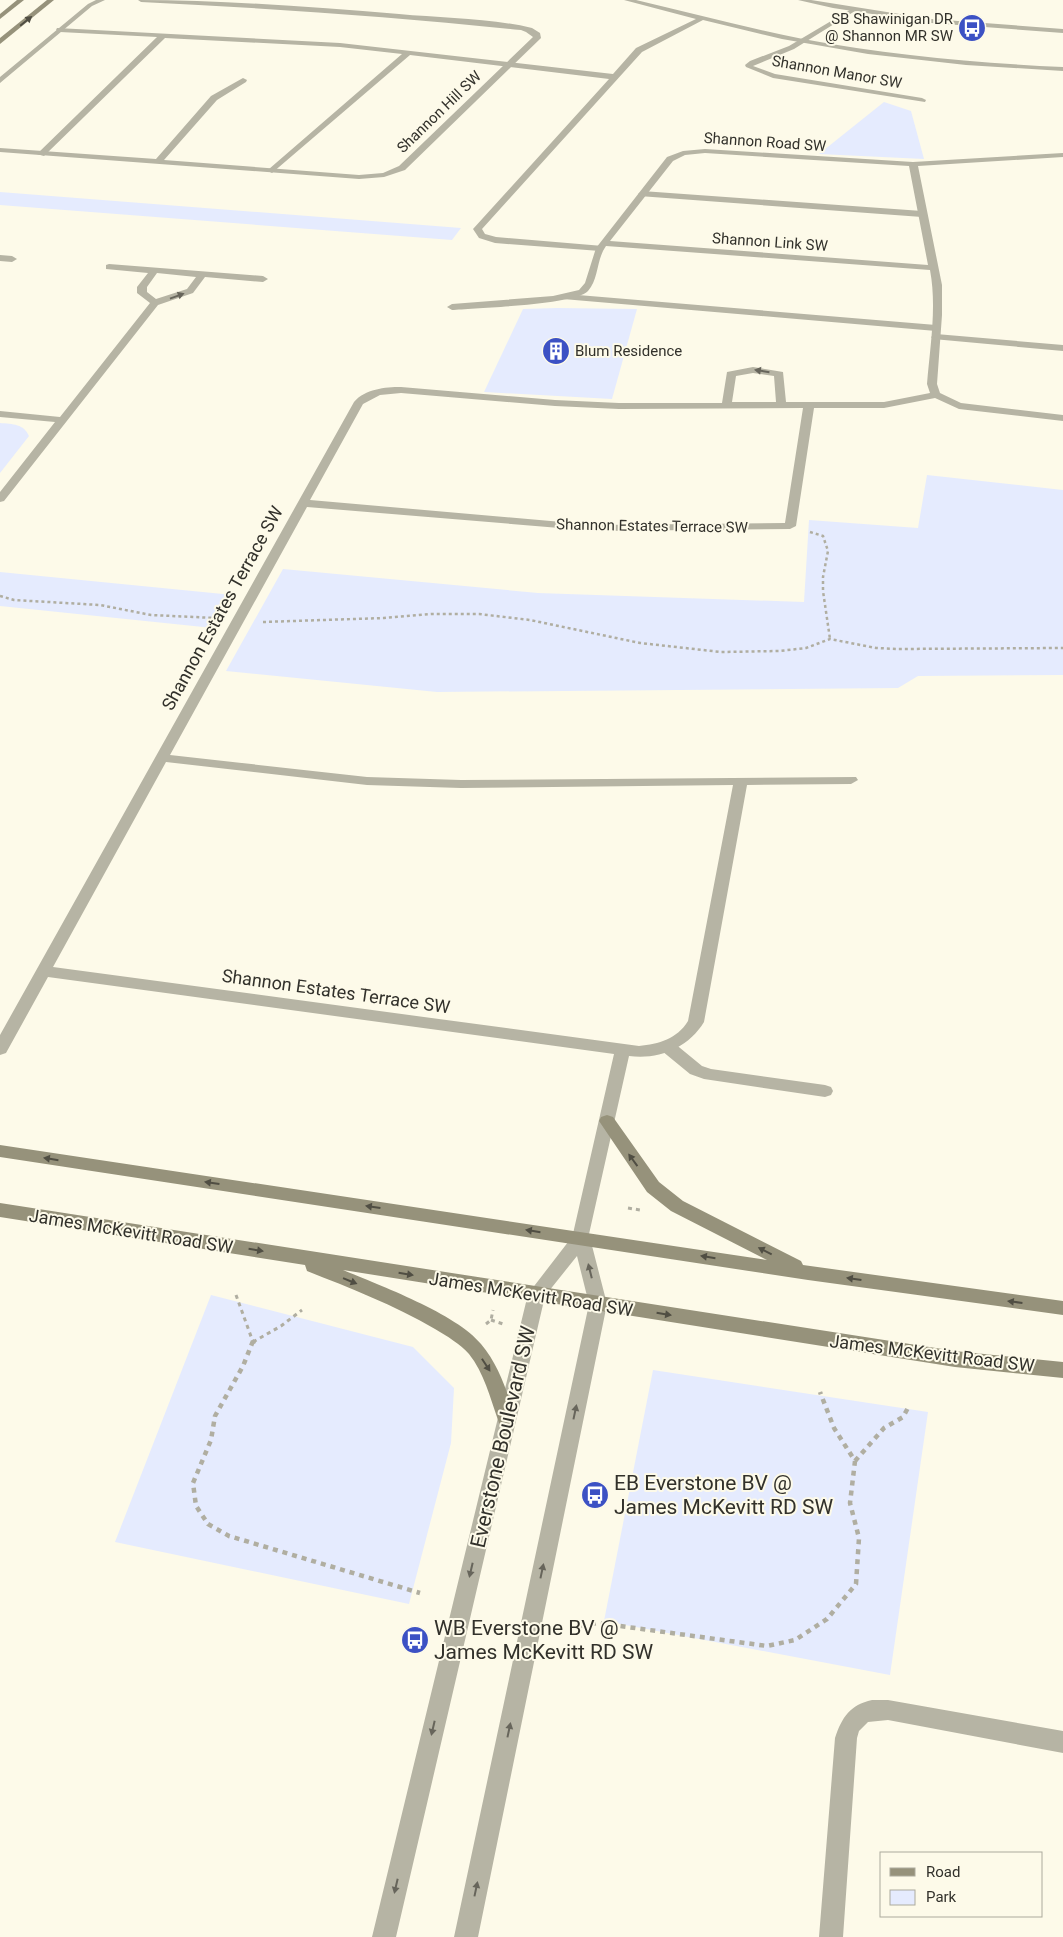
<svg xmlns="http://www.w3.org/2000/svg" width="1063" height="1937" font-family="Roboto,sans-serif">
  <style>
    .green { fill: #e5ebfe }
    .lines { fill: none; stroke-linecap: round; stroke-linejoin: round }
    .path-far2 { stroke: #b0aea1; stroke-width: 2.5; stroke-dasharray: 3 3; stroke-linecap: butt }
    .path-far1 { stroke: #b0aea1; stroke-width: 3; stroke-dasharray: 4 4; stroke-linecap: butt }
    .path { stroke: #b0aea1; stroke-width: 4.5; stroke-dasharray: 5 5; stroke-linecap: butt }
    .service { fill: #b6b4a4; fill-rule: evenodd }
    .minor { fill: #b6b4a4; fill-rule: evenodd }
    .tertiary { fill: #b6b4a4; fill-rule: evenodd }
    .secondary { fill: #96927b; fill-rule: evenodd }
    .oneway { fill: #504e43 }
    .oneway2 { fill: #67655b }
    .labels { text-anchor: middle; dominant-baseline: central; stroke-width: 4; stroke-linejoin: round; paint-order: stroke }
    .far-poi-label { font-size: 15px; fill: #32312b; stroke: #fdfae9; text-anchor: end }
    .far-street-label { font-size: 15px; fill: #32312b; stroke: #fdfae9 }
    .street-label { font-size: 18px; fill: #32312b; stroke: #fdfae9 }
    .near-street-label { font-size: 21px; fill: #32312b; stroke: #fdfae9 }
    .near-poi-label { font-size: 21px; fill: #32312b; stroke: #fdfae9; text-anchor: start }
  </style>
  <rect width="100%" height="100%" fill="#fdfae9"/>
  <g class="green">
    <polygon points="884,102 911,111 924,159 819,154"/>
    <polygon points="0,192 461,228 452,240 0,205"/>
    <polygon points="557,308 637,309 612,399 484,392 523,309"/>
    <path d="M0,423C13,424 24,424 29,436L0,473Z"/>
    <polygon points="927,475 1063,490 1063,675 918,676 898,688 437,692 226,671 283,569 538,593 804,602 809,520 918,528"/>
    <polygon points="0,572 233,595 213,628 0,606"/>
    <polygon points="211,1295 413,1347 454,1388 451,1443 409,1604 115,1542"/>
    <polygon points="653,1370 928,1412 890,1675 604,1621"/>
  </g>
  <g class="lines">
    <g class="path-far2">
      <polyline points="810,532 823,536 828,551 823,577 823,591 830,639"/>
      <polyline points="0,596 14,600 100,605 151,615 215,618"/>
      <polyline points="263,622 384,618 431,614 479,614 530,620 640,643 721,652 779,651 806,648 830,639 876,648 898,649 1063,648"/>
    </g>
    <g class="path-far1">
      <polyline points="628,1208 640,1210"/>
      <polyline points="236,1295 253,1342"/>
      <polyline points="491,1320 503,1324"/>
      <polyline points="486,1324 491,1320 493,1310"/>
      <polyline points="253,1342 281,1326 302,1310"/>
    </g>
    <g class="path">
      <polyline points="253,1341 243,1366 215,1416 211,1440 193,1483 196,1506 208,1524 229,1536 420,1593"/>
      <polyline points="253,1342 255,1341"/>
      <polyline points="855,1461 884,1428 903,1417 909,1406"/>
      <polyline points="581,1626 598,1623 767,1646 795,1640 827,1619 856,1584 859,1538 850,1503 855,1461 834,1428 820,1392"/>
    </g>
    <g class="service">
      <path d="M624,0H636C692,13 747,28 803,39C889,55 976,63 1063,67V71L966,65L868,54L782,39L703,20L642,52L482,229L485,234L496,237L603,246L604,248L600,251L495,243L479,238L473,229L609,79L410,55L272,173L268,171L269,169L402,54L340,47L165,38L44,156L37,154L157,37L60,32L56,30L57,28L340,43L613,74L636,48L696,19Z"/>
      <polygon points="642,191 922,211 926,214 922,217 639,196 638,194"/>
      <polygon points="566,294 936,325 941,328 936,331 563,299 563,295"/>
      <polygon points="936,334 1063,345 1063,351 933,339 931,337"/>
      <polygon points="668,1041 674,1043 702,1066 711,1069 825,1085 831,1087 833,1091 831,1095 825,1097 704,1079 690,1074 662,1051 660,1047 662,1043"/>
      <path d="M872,1700H888L1063,1731V1753L888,1720L868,1722L859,1731L857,1738L843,1937H819L835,1738C842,1717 850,1705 872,1700Z"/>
    </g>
    <g class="minor">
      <polygon points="96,0 105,0 92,6 0,83 0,77 88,4"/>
      <path d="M138,0C225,0 312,7 399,14C442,18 490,18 532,28L540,33L541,38L405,170L384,177L359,179L0,152V148L156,159L211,96L243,78L247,80L246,82L217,100L164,160L359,175L383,173L399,166L533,37L526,32L521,30C395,17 268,8 141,2Z"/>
      <polygon points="853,8 855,9 855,11 794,49 753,66 775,74 922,98 926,100 925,102 773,78 746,67 745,65 750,61 789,46"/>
      <path d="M705,149L913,162L1063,153V157L918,166L942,285V315L937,384L940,393L961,403L1063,415V421L959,409L935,398L884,408H814L796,526L790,529L596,531L307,507L170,755L367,777L461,780L856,777L858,780L851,784L747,785L704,1022C688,1048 659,1060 629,1056L587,1243L581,1245L575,1243L572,1238L614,1054L48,977L6,1053L0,1055V1035L354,402C365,389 385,387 401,387L555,400L619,403H722L727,372L753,367L783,372L786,402H884L930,393L927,384C930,347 937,307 930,270L606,246C596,260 599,279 588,291C575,305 475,308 452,310L447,307L452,304L553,296L579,290L585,283L596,248L667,157L683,151ZM705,153L909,166L928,265L610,241L673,161L685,155ZM753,373L774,376L776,402H732L736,376ZM401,393L555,406L619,409L803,408L785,523L596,525L310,500L363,404L380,395ZM166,762L367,785L461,788L733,785L688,1021C677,1039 659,1044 639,1046L53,967Z"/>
      <polygon points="0,255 12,256 17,259 12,262 0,261"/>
      <path d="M109,264L263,276L268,279L263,282L205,277L193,293L158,305L4,501L0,502V492L55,422L0,417V411L60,417L150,303L137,293V287L148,273L106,269V265ZM157,273L196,277L187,289L156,299L147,292V287Z"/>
    </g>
    <g class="tertiary">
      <polygon points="798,0 811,0 931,19 1063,29 1063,33 931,23 833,8"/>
      <polygon points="581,1231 587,1233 590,1238 607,1304 478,1937 454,1937 589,1304 577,1256 545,1296 396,1937 372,1937 528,1294 575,1233"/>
    </g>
    <g class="secondary">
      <polygon points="17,0 24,0 0,19 0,14"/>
      <polygon points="47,0 54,0 0,44 0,38"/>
      <polygon points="607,1115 613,1117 659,1182 683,1201 801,1261 803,1265 1063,1301 1063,1315 808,1280 0,1157 0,1145 767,1260 671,1211 647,1192 599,1121 601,1117"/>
      <path d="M0,1203L955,1351L1063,1362V1378L955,1367L343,1270C379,1285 457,1314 481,1344C499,1365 508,1394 516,1420L514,1426L507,1428L500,1426L498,1420C490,1397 484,1373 469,1354C460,1344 447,1336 435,1329C394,1305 350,1288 307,1271L305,1265L0,1217Z"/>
    </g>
  </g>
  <defs><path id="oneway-solid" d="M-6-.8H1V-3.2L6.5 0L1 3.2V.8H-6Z" transform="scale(1.25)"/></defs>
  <g class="oneway">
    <use href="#oneway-solid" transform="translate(26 21) rotate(-39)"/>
    <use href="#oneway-solid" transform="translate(51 1159) rotate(-171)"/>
    <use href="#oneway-solid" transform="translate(633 1160) rotate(-126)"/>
    <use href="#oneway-solid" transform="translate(212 1183) rotate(-172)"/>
    <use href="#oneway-solid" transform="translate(373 1207) rotate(-172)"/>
    <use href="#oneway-solid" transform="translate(533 1231) rotate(-171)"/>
    <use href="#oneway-solid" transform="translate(256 1250) rotate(9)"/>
    <use href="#oneway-solid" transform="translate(765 1251) rotate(-153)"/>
    <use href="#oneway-solid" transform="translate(708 1257) rotate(-171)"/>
    <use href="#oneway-solid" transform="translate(406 1274) rotate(9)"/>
    <use href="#oneway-solid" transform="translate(854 1279) rotate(-172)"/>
    <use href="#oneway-solid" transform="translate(350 1281) rotate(22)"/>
    <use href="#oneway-solid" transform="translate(1015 1302) rotate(-173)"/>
    <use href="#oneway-solid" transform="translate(664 1314) rotate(9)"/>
    <use href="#oneway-solid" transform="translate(486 1365) rotate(57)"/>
  </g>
  <g class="oneway2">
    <use href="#oneway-solid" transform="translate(177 296) rotate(-20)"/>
    <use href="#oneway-solid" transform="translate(762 371) rotate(-171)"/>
    <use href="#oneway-solid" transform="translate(590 1271) rotate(-104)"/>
    <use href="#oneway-solid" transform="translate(575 1412) rotate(-78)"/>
    <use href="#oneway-solid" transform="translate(471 1570) rotate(103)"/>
    <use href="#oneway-solid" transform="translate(542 1571) rotate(-78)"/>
    <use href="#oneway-solid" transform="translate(433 1728) rotate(103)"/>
    <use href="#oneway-solid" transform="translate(509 1730) rotate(-78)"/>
    <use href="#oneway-solid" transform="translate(396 1886) rotate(103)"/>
    <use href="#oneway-solid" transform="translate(476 1889) rotate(-78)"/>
  </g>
  <defs>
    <g id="bus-disc" transform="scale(1.4375)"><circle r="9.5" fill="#3c51c4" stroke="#fdfae9"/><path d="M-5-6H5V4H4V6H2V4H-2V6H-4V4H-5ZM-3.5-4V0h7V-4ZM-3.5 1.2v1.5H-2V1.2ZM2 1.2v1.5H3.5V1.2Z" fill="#fff"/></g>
    <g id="building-disc" transform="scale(1.4375)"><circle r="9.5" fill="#3c51c4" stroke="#fdfae9"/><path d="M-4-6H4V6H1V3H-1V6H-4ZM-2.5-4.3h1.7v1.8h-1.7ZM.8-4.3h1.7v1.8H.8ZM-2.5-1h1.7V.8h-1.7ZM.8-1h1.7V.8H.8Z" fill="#fff"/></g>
  </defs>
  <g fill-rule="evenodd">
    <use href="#bus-disc" x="972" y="28"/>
    <use href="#building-disc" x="556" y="351"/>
    <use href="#bus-disc" x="595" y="1495"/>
    <use href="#bus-disc" x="415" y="1640"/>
  </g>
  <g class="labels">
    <g class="far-poi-label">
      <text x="953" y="19">SB Shawinigan DR<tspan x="953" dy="17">@ Shannon MR SW</tspan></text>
      <text x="575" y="351" text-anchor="start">Blum Residence</text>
    </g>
    <g class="far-street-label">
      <text transform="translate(837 72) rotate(10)">Shannon Manor SW</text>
      <text transform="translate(439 112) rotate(-44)">Shannon Hill SW</text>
      <text transform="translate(765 142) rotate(4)">Shannon Road SW</text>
      <text transform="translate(770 242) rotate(4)">Shannon Link SW</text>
      <text transform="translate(652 526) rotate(1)">Shannon Estates Terrace SW</text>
    </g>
    <g class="street-label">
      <text transform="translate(222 608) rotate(-61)">Shannon Estates Terrace SW</text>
      <text transform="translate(336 991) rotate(8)">Shannon Estates Terrace SW</text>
      <text transform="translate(131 1231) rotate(9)">James McKevitt Road SW</text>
      <text transform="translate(531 1294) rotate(9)">James McKevitt Road SW</text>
      <text transform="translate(932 1353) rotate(7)">James McKevitt Road SW</text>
    </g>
    <g class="near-street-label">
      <text transform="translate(503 1437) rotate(-77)">Everstone Boulevard SW</text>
    </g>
    <g class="near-poi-label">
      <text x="614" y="1483">EB Everstone BV @<tspan x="614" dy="24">James McKevitt RD SW</tspan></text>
      <text x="434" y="1628">WB Everstone BV @<tspan x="434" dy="24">James McKevitt RD SW</tspan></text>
    </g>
  </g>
  <rect x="880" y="1852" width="162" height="65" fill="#fdfae9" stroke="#acaa9d"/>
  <rect x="890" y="1868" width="25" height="8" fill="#96927b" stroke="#acaa9d"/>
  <text x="926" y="1877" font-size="15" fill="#32312b">Road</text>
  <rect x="890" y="1890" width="25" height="15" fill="#e5ebfe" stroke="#acaa9d"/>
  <text x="926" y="1902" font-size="15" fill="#32312b">Park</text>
</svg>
